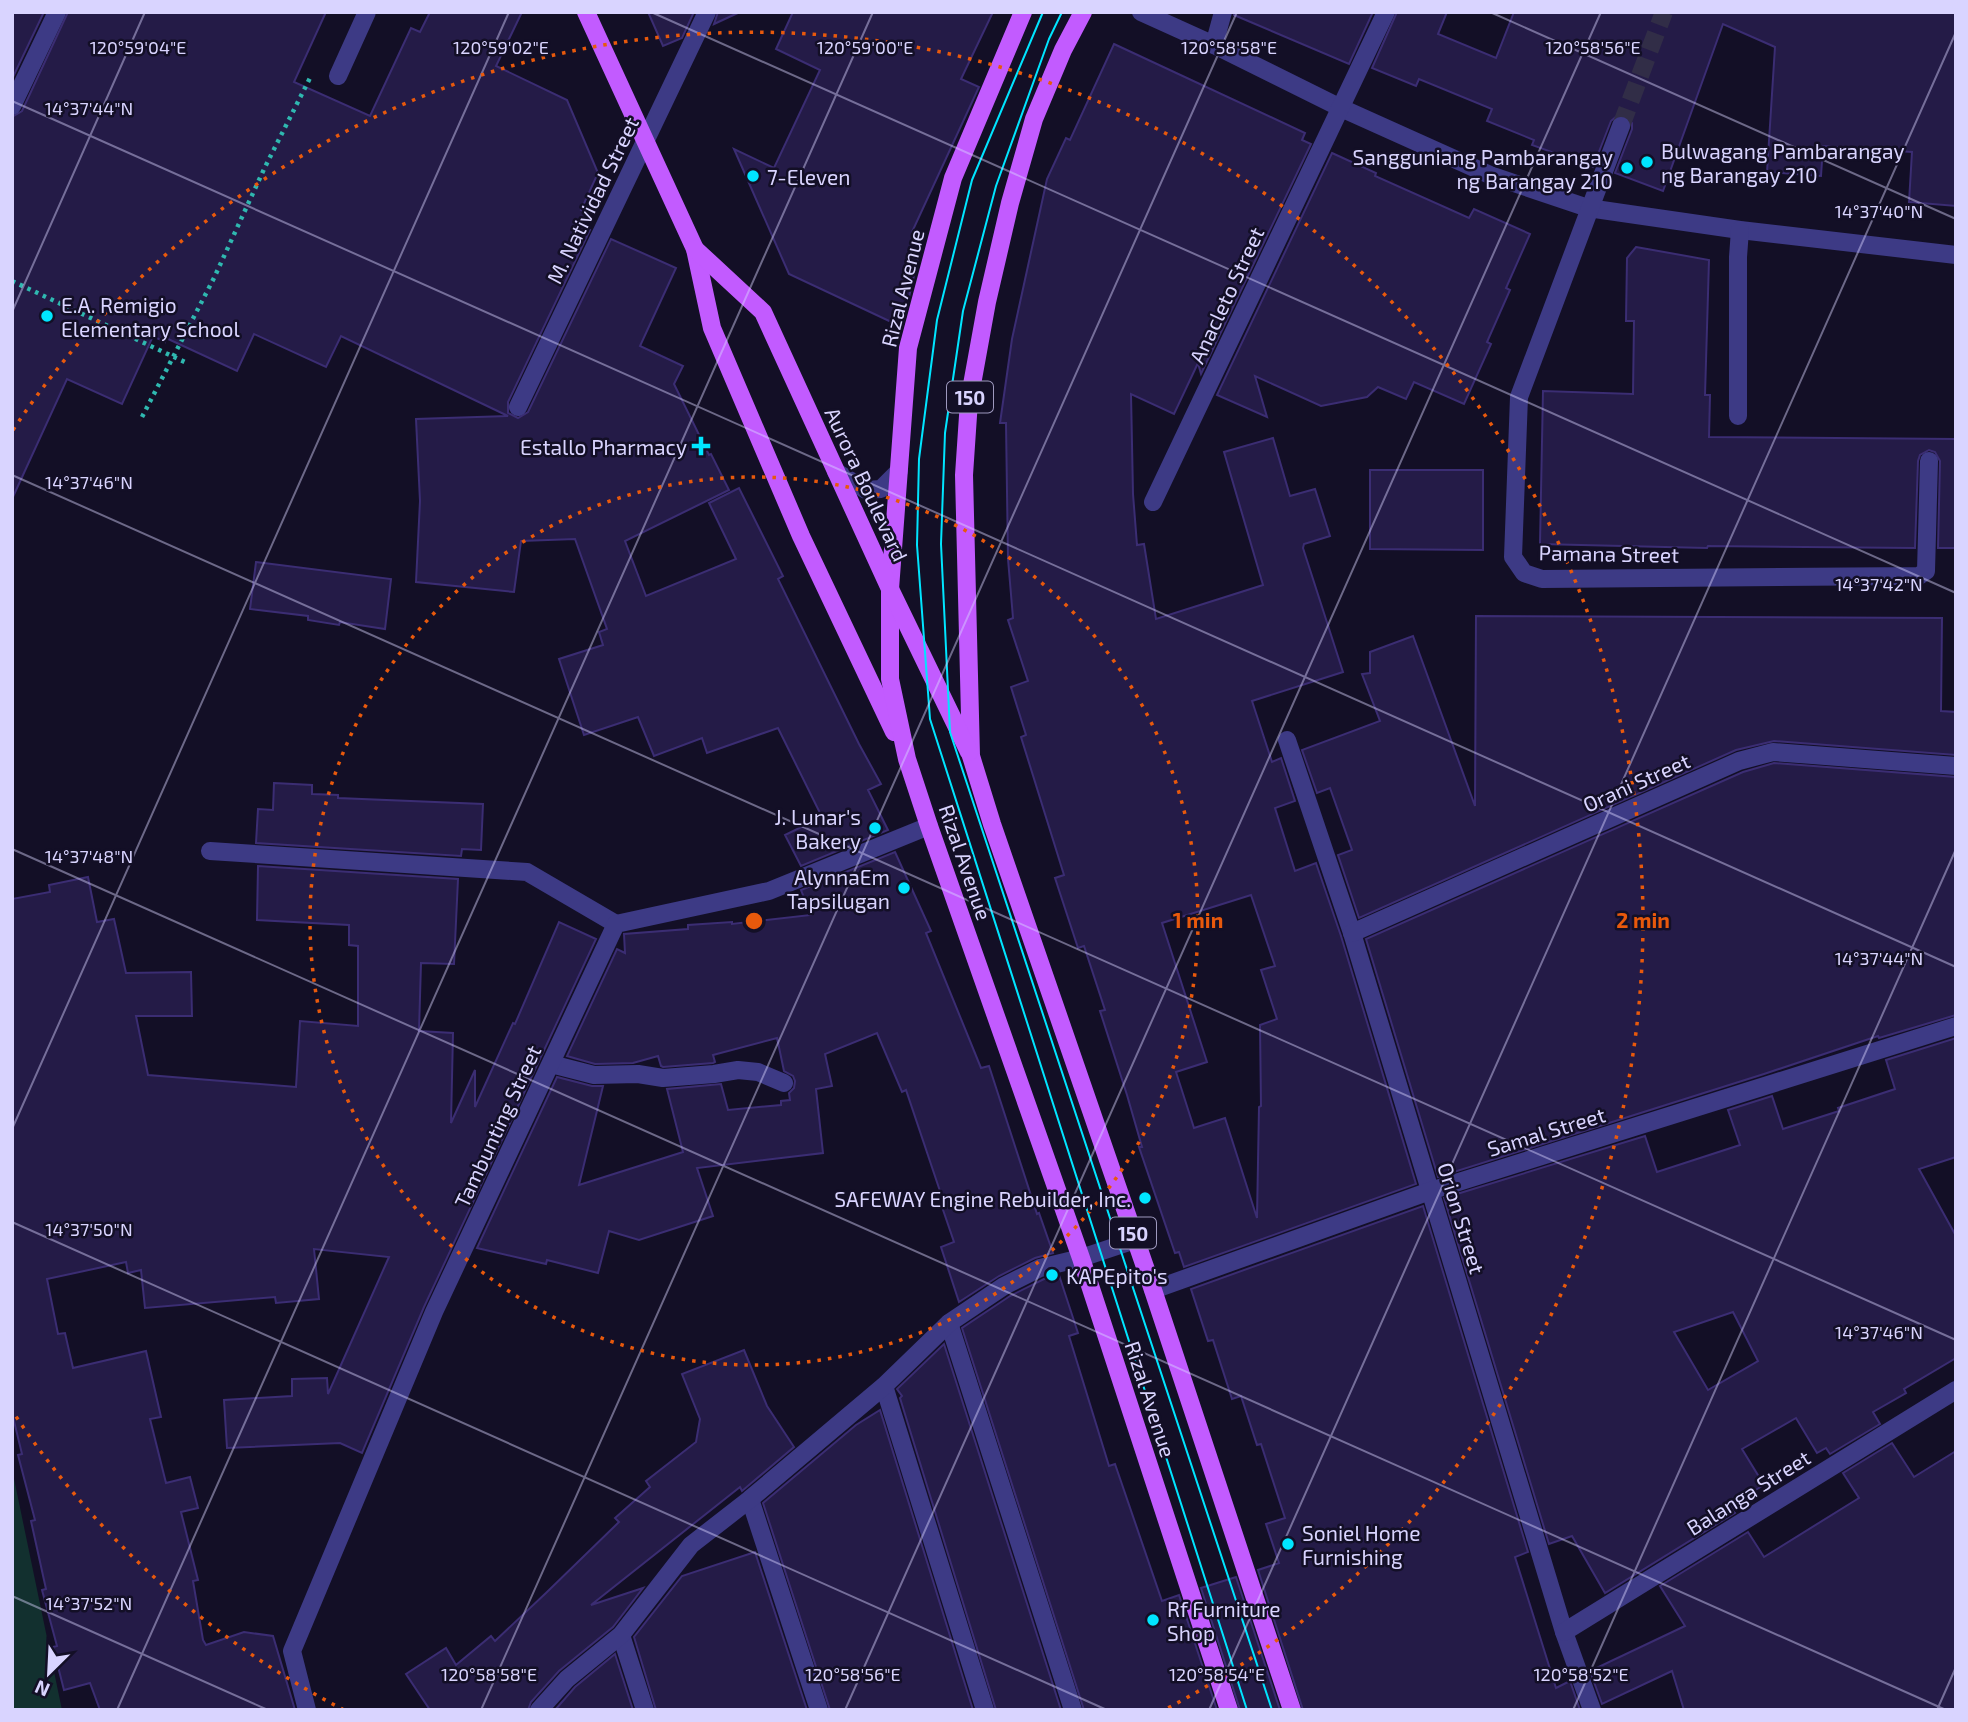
<svg xmlns="http://www.w3.org/2000/svg" width="1968" height="1722" font-family="'Exo 2',sans-serif">
  <style>
    .green { fill: #12302f }
    .building { fill: #241b47; stroke: #3b2d73; stroke-width: 2; fill-rule: evenodd }
    .lines { fill: none; stroke-linecap: round; stroke-linejoin: round }
    .minor-tunnel { stroke: #312d47; stroke-width: 18; stroke-dasharray: 18 9; stroke-linecap: butt }
    .path { stroke: #2fb8b0; stroke-width: 4.5; stroke-dasharray: 3.5 5; stroke-linecap: butt }
    .minor { stroke: #3d3a85; stroke-width: 18 }
    .major { stroke: #c25bff; stroke-width: 18 }
    .tram { stroke: #00e5ff; stroke-width: 2 }
    .ticks { fill: none; stroke: #d9d4ff; stroke-width: 2; stroke-opacity: 0.45 }
    .ring { fill: none; stroke: #e8590c; stroke-width: 3.5; stroke-dasharray: 3.5 7 }
    .poi-dot { fill: #00e5ff; stroke: #130f26; stroke-width: 2.5 }
    .labels { text-anchor: middle; dominant-baseline: central; stroke-width: 5; stroke-linejoin: round; paint-order: stroke }
    .shield { fill: #130f26; stroke: #9e99be; stroke-width: 2 }
    .shield-label { font-size: 19px; font-weight: bold; fill: #d9d4ff }
    .poi-label { font-size: 21px; fill: #d9d4ff; stroke: #130f26; text-anchor: start }
    .street-label { font-size: 21px; fill: #d9d4ff; stroke: #130f26 }
    .ticks-label { font-size: 18px; text-anchor: middle; fill: #d9d4ff; stroke: #130f26; stroke-width: 5; stroke-linejoin: round; paint-order: stroke }
    .centre { fill: #e8590c; stroke: #130f26; stroke-width: 3.5 }
    .ring-label { font-size: 21px; text-anchor: middle; font-weight: bold; fill: #e8590c; stroke: #130f26; stroke-width: 5; stroke-linejoin: round; paint-order: stroke }
  </style>
  <rect width="100%" height="100%" fill="#130f26"/>
  <polygon class="green" points="12,1469 62,1710 12,1710"/>
  <g class="building">
    <polygon points="12,12 44,12 12,79"/>
    <polygon points="68,12 326,12 294,82 370,116 411,28 420,32 430,12 522,12 496,66 567,100 598,173 581,210 586,213 581,225 590,230 508,402 508,413 518,418 528,412 611,239 676,268 640,346 683,366 674,384 709,455 711,454 729,490 625,541 646,596 736,559 709,503 739,488 783,576 778,579 859,744 881,784 868,790 888,830 801,866 785,835 822,817 778,728 707,753 702,738 654,756 638,717 584,735 559,659 603,645 599,632 607,629 575,539 521,541 514,592 416,582 420,501 416,419 508,416 341,336 326,367 254,334 237,371 166,338 165,342 153,336 122,404 67,379 12,499 12,117 22,111"/>
    <polygon points="648,12 694,12 682,38 663,46"/>
    <polygon points="718,12 740,12 714,24"/>
    <polygon points="793,12 993,12 961,79 979,87 912,232 923,237 902,327 789,274 734,149 774,168 820,70 776,49"/>
    <polygon points="1234,12 1373,12 1349,64 1234,15"/>
    <polygon points="1397,12 1447,12 1438,34 1496,58 1514,12 1956,12 1956,206 1909,202 1912,152 1823,146 1821,176 1767,172 1775,47 1723,24 1663,191 1615,173 1632,129 1632,123 1626,116 1618,115 1611,121 1593,167 1532,145 1534,140 1487,121 1492,109 1419,79 1416,86 1372,68"/>
    <path d="M1114,44L1305,133L1302,140L1311,144L1201,374L1198,363L1174,414L1131,394L1133,494L1137,545L1144,544L1156,619L1263,585L1224,452L1273,438L1290,496L1315,489L1330,536L1304,544L1303,548L1343,672L1252,701L1272,762L1281,758L1295,801L1275,808L1295,871L1316,863L1341,936L1416,1184L1184,1267L1179,1252L1175,1253L1139,1147H1142L1127,1095L1100,1011L1105,1010L1084,946L1078,948L1055,878L1064,875L1021,737L1026,735L1011,687L1028,681L1008,620L1013,618L1008,559L1006,423H1000L1012,339L1047,179L1066,138L1070,140ZM1251,895L1275,966L1261,970L1277,1019L1260,1025L1261,1106L1259,1107L1257,1218L1225,1118L1194,1128L1176,1072L1207,1062L1162,923Z"/>
    <polygon points="1332,153 1376,173 1375,176 1469,218 1474,209 1530,234 1506,288 1510,290 1487,342 1491,344 1464,404 1414,382 1406,399 1378,387 1367,397 1321,406 1255,376 1267,417 1217,395"/>
    <polygon points="1636,247 1709,260 1705,395 1710,395 1709,437 1956,439 1956,548 1938,548 1940,461 1935,452 1929,450 1920,455 1918,461 1915,548 1708,546 1707,548 1540,544 1543,391 1633,394 1634,321 1626,321 1627,258"/>
    <polygon points="1370,470 1483,470 1483,550 1370,549"/>
    <polygon points="256,562 391,579 385,629 340,622 339,625 308,620 308,616 250,609"/>
    <polygon points="1476,616 1942,618 1941,711 1956,712 1956,755 1774,741 1736,750 1359,918 1338,855 1352,850 1330,788 1317,793 1302,750 1380,721 1362,674 1370,673 1370,652 1413,636 1475,806"/>
    <polygon points="1774,763 1956,777 1956,1015 1879,1038 1878,1036 1764,1074 1438,1177 1366,939 1743,772"/>
    <polygon points="274,783 312,785 312,794 338,795 338,798 483,804 481,850 462,849 461,856 256,843 258,809 273,810"/>
    <polygon points="895,852 931,931 926,933 981,1068 989,1066 1037,1214 1039,1213 1053,1253 1035,1258 999,1276 959,1302 941,1247 954,1242 941,1204 944,1203 906,1090 902,1092 877,1033 825,1054 832,1086 816,1089 823,1153 697,1168 713,1216 639,1240 609,1231 598,1273 547,1260 546,1264 477,1248 557,1077 592,1086 603,1086 579,1185 683,1152 667,1089 721,1084 728,1110 781,1105 781,1101 790,1100 789,1093 794,1088 795,1081 793,1076 784,1071 777,1038 713,1055 715,1062 713,1063 663,1067 661,1066 658,1056 633,1063 595,1064 567,1056 617,949 625,953 624,934 688,929 688,925 732,922 732,924 811,915 801,890"/>
    <polygon points="258,866 458,879 454,964 421,963 419,1031 453,1033 451,1123 475,1070 475,1107 513,1023 515,1024 559,922 596,939 424,1307 362,1453 340,1443 227,1448 224,1400 292,1396 292,1379 327,1378 328,1394 389,1257 314,1249 319,1299 276,1303 275,1297 145,1308 141,1270 128,1273 126,1262 47,1279 58,1334 65,1333 73,1368 146,1351 161,1417 150,1419 166,1483 190,1477 198,1508 181,1512 198,1580 193,1581 203,1640 206,1645 244,1632 273,1636 295,1710 100,1710 90,1683 64,1690 53,1647 57,1646 42,1590 46,1589 31,1521 35,1520 18,1455 22,1454 12,1413 12,899 50,892 49,885 88,877 97,922 114,919 126,973 191,972 192,1016 136,1016 148,1075 296,1087 300,1021 358,1026 358,946 349,945 349,925 257,920"/>
    <path d="M1956,1038V1157L1919,1169L1956,1236V1358L1904,1389L1906,1393L1873,1412L1880,1424L1830,1454L1826,1448L1817,1453L1796,1418L1742,1449L1764,1485L1730,1505L1735,1513L1605,1593L1572,1536L1549,1544L1444,1198L1645,1136L1657,1172L1740,1145L1728,1110L1772,1096L1783,1129L1839,1111L1838,1108L1895,1089L1886,1060ZM1733,1312L1758,1361L1708,1390L1674,1332Z"/>
    <polygon points="1423,1206 1528,1552 1515,1557 1556,1688 1570,1681 1580,1710 1303,1710 1258,1570 1279,1563 1266,1524 1285,1518 1261,1444 1257,1445 1241,1396 1232,1399 1213,1340 1208,1341 1191,1289"/>
    <polygon points="1059,1275 1078,1333 1069,1336 1109,1466 1115,1464 1162,1601 1179,1595 1217,1710 1084,1710 962,1328 1010,1296 1044,1279"/>
    <polygon points="944,1344 1061,1710 996,1710 900,1398 902,1396 897,1389"/>
    <polygon points="744,1350 767,1406 794,1447 742,1491 740,1487 591,1605 643,1588 613,1627 559,1671 531,1702 528,1710 430,1710 406,1674 446,1648 456,1665 491,1636 495,1641 547,1592 619,1522 615,1518 650,1487 646,1481 696,1442 700,1419 682,1374"/>
    <polygon points="880,1410 973,1710 830,1710 763,1503 856,1425"/>
    <polygon points="1892,1443 1914,1477 1956,1451 1956,1710 1684,1710 1672,1671 1602,1704 1590,1671 1685,1626 1660,1586 1748,1532 1764,1557 1859,1498 1843,1473"/>
    <polygon points="755,1552 807,1710 656,1710 634,1637 682,1576"/>
    <polygon points="1236,1577 1280,1710 1240,1710 1201,1588"/>
    <polygon points="615,1654 633,1710 555,1710 575,1687"/>
  </g>
  <g class="lines">
    <polyline class="minor-tunnel" points="1621,126 1664,12"/>
    <g class="path">
      <polyline points="12,281 189,364"/>
      <polyline points="142,417 214,278 265,167 311,76"/>
    </g>
    <g class="minor">
      <polyline points="1141,12 1214,45 1341,108 1490,175 1588,208 1740,230 1956,255"/>
      <polyline points="1214,45 1223,12"/>
      <polyline points="338,76 367,12"/>
      <polyline points="12,106 57,12"/>
      <polyline points="1621,126 1519,397 1513,557 1524,573 1542,579 1919,576 1926,571 1929,461"/>
      <polyline points="518,407 707,12"/>
      <polyline points="1738,416 1738,257 1740,230"/>
      <polyline points="836,472 866,490 881,489 899,471"/>
      <polyline points="1153,502 1386,12"/>
      <polyline points="1287,740 1352,933 1564,1632 1592,1710"/>
      <polyline points="210,851 527,872 616,924"/>
      <polyline points="1352,933 1739,761 1773,752 1956,766"/>
      <polyline points="551,1064 594,1075 638,1074 663,1078 714,1074 738,1070 758,1072 784,1083"/>
      <polyline points="1153,1290 1430,1191 1956,1026"/>
      <polyline points="949,1323 1073,1710"/>
      <polyline points="884,1386 985,1710"/>
      <polyline points="750,1499 819,1710"/>
      <polyline points="1564,1632 1956,1390"/>
      <polyline points="621,1635 645,1710"/>
      <polyline points="307,1710 292,1651 434,1312 616,924 769,891 929,826"/>
      <polyline points="539,1710 567,1679 621,1635 691,1545 750,1499 884,1386 949,1323 1004,1286 1040,1268 1081,1258 1135,1240"/>
    </g>
    <g class="major">
      <polyline points="586,12 695,249 712,328 801,536 894,732"/>
      <polyline points="1023,12 953,178 908,348 890,589 890,679 907,759 929,826 1081,1258 1229,1710"/>
      <polyline points="1083,12 1063,50 1034,119 1010,203 987,302 969,401 964,475 971,756 992,824 1153,1290 1292,1710"/>
      <polyline points="695,249 763,312 890,589 969,752"/>
    </g>
    <g class="tram">
      <polyline points="1043,12 972,180 937,320 919,459 917,545 930,719 1247,1710"/>
      <polyline points="1062,12 1049,39 996,186 963,311 945,433 941,544 950,732 1272,1710"/>
    </g>
  </g>
  <path class="ticks" d="M651,12L1956,593M1490,12L1956,219M12,101L1956,967M12,312L145,12M12,475L1956,1340M12,849L1946,1710M12,1129L509,12M12,1222L1107,1710M12,1596L268,1710M117,1710L873,12M481,1710L1237,12M845,1710L1601,12M1209,1710L1956,32M1573,1710L1956,849M1937,1710L1956,1667"/>
  <g class="ring">
    <circle cx="754" cy="921" r="444"/>
    <path d="M344 1710A889 889 0 0 1 13 1412M13 430A889 889 0 1 1 1164 1710"/>
  </g>
  <g class="poi-dot">
    <circle cx="1647" cy="162" r="7"/>
    <circle cx="1627" cy="168" r="7"/>
    <circle cx="753" cy="176" r="7"/>
    <circle cx="47" cy="316" r="7"/>
    <path d="M697.5 435.5h7v7h7v7h-7v7h-7v-7h-7v-7h7z"/>
    <circle cx="875" cy="828" r="7"/>
    <circle cx="904" cy="888" r="7"/>
    <circle cx="1145" cy="1198" r="7"/>
    <circle cx="1052" cy="1275" r="7"/>
    <circle cx="1288" cy="1544" r="7"/>
    <circle cx="1153" cy="1620" r="7"/>
  </g>
  <g class="labels">
    <g class="shield">
      <rect x="947" y="381.5" width="46" height="31" rx="5"/>
      <rect x="1110" y="1217.5" width="46" height="31" rx="5"/>
    </g>
    <g class="shield-label">
      <text x="970" y="397">150</text>
      <text x="1133" y="1233">150</text>
    </g>
    <g class="poi-label">
      <text x="1661" y="150">Bulwagang Pambarangay<tspan x="1661" dy="24">ng Barangay 210</tspan></text>
      <text x="1613" y="156" text-anchor="end">Sangguniang Pambarangay<tspan x="1613" dy="24">ng Barangay 210</tspan></text>
      <text x="767" y="176">7-Eleven</text>
      <text x="61" y="304">E.A. Remigio<tspan x="61" dy="24">Elementary School</tspan></text>
      <text x="687" y="446" text-anchor="end">Estallo Pharmacy</text>
      <text x="861" y="816" text-anchor="end">J. Lunar's<tspan x="861" dy="24">Bakery</tspan></text>
      <text x="890" y="876" text-anchor="end">AlynnaEm<tspan x="890" dy="24">Tapsilugan</tspan></text>
      <text x="1131" y="1198" text-anchor="end">SAFEWAY Engine Rebuilder, Inc.</text>
      <text x="1066" y="1275">KAPEpito's</text>
      <text x="1302" y="1532">Soniel Home<tspan x="1302" dy="24">Furnishing</tspan></text>
      <text x="1167" y="1608">Rf Furniture<tspan x="1167" dy="24">Shop</tspan></text>
    </g>
    <g class="street-label">
      <text transform="translate(592 200) rotate(-64)">M. Natividad Street</text>
      <text transform="translate(902 288) rotate(-76)">Rizal Avenue</text>
      <text transform="translate(1226 295) rotate(-65)">Anacleto Street</text>
      <text transform="translate(867 484) rotate(65)">Aurora Boulevard</text>
      <text transform="translate(1609 553) rotate(1)">Pamana Street</text>
      <text transform="translate(1636 782) rotate(-24)">Orani Street</text>
      <text transform="translate(966 862) rotate(71)">Rizal Avenue</text>
      <text transform="translate(497 1126) rotate(-65)">Tambunting Street</text>
      <text transform="translate(1546 1131) rotate(-17)">Samal Street</text>
      <text transform="translate(1462 1218) rotate(73)">Orion Street</text>
      <text transform="translate(1151 1399) rotate(72)">Rizal Avenue</text>
      <text transform="translate(1748 1492) rotate(-32)">Balanga Street</text>
    </g>
  </g>
  <g class="ticks-label">
    <text x="138" y="54">120°59'04"E</text>
    <text x="501" y="54">120°59'02"E</text>
    <text x="865" y="54">120°59'00"E</text>
    <text x="1229" y="54">120°58'58"E</text>
    <text x="1593" y="54">120°58'56"E</text>
    <text x="89" y="115">14°37'44"N</text>
    <text x="1879" y="218">14°37'40"N</text>
    <text x="89" y="489">14°37'46"N</text>
    <text x="1879" y="591">14°37'42"N</text>
    <text x="89" y="863">14°37'48"N</text>
    <text x="1879" y="965">14°37'44"N</text>
    <text x="89" y="1236">14°37'50"N</text>
    <text x="1879" y="1339">14°37'46"N</text>
    <text x="89" y="1610">14°37'52"N</text>
    <text x="489" y="1681">120°58'58"E</text>
    <text x="853" y="1681">120°58'56"E</text>
    <text x="1217" y="1681">120°58'54"E</text>
    <text x="1581" y="1681">120°58'52"E</text>
  </g>
  <circle cx="754" cy="921" r="10" class="centre"/>
  <g class="ring-label">
    <text x="1198" y="928">1 min</text>
    <text x="1643" y="928">2 min</text>
  </g>
  <rect width="1968" height="1722" fill="none" stroke="#d9d4ff" stroke-width="28"/>
  <g transform="translate(49 1673) rotate(204)" stroke="#130f26" stroke-width="5" paint-order="stroke">
  <path d="M0-5L12 26L0 18L-12 26Z" fill="#d9d4ff"/>
  <text y="-10" font-size="19" font-weight="bold" text-anchor="middle" fill="#d9d4ff">N</text>
  </g>
</svg>
